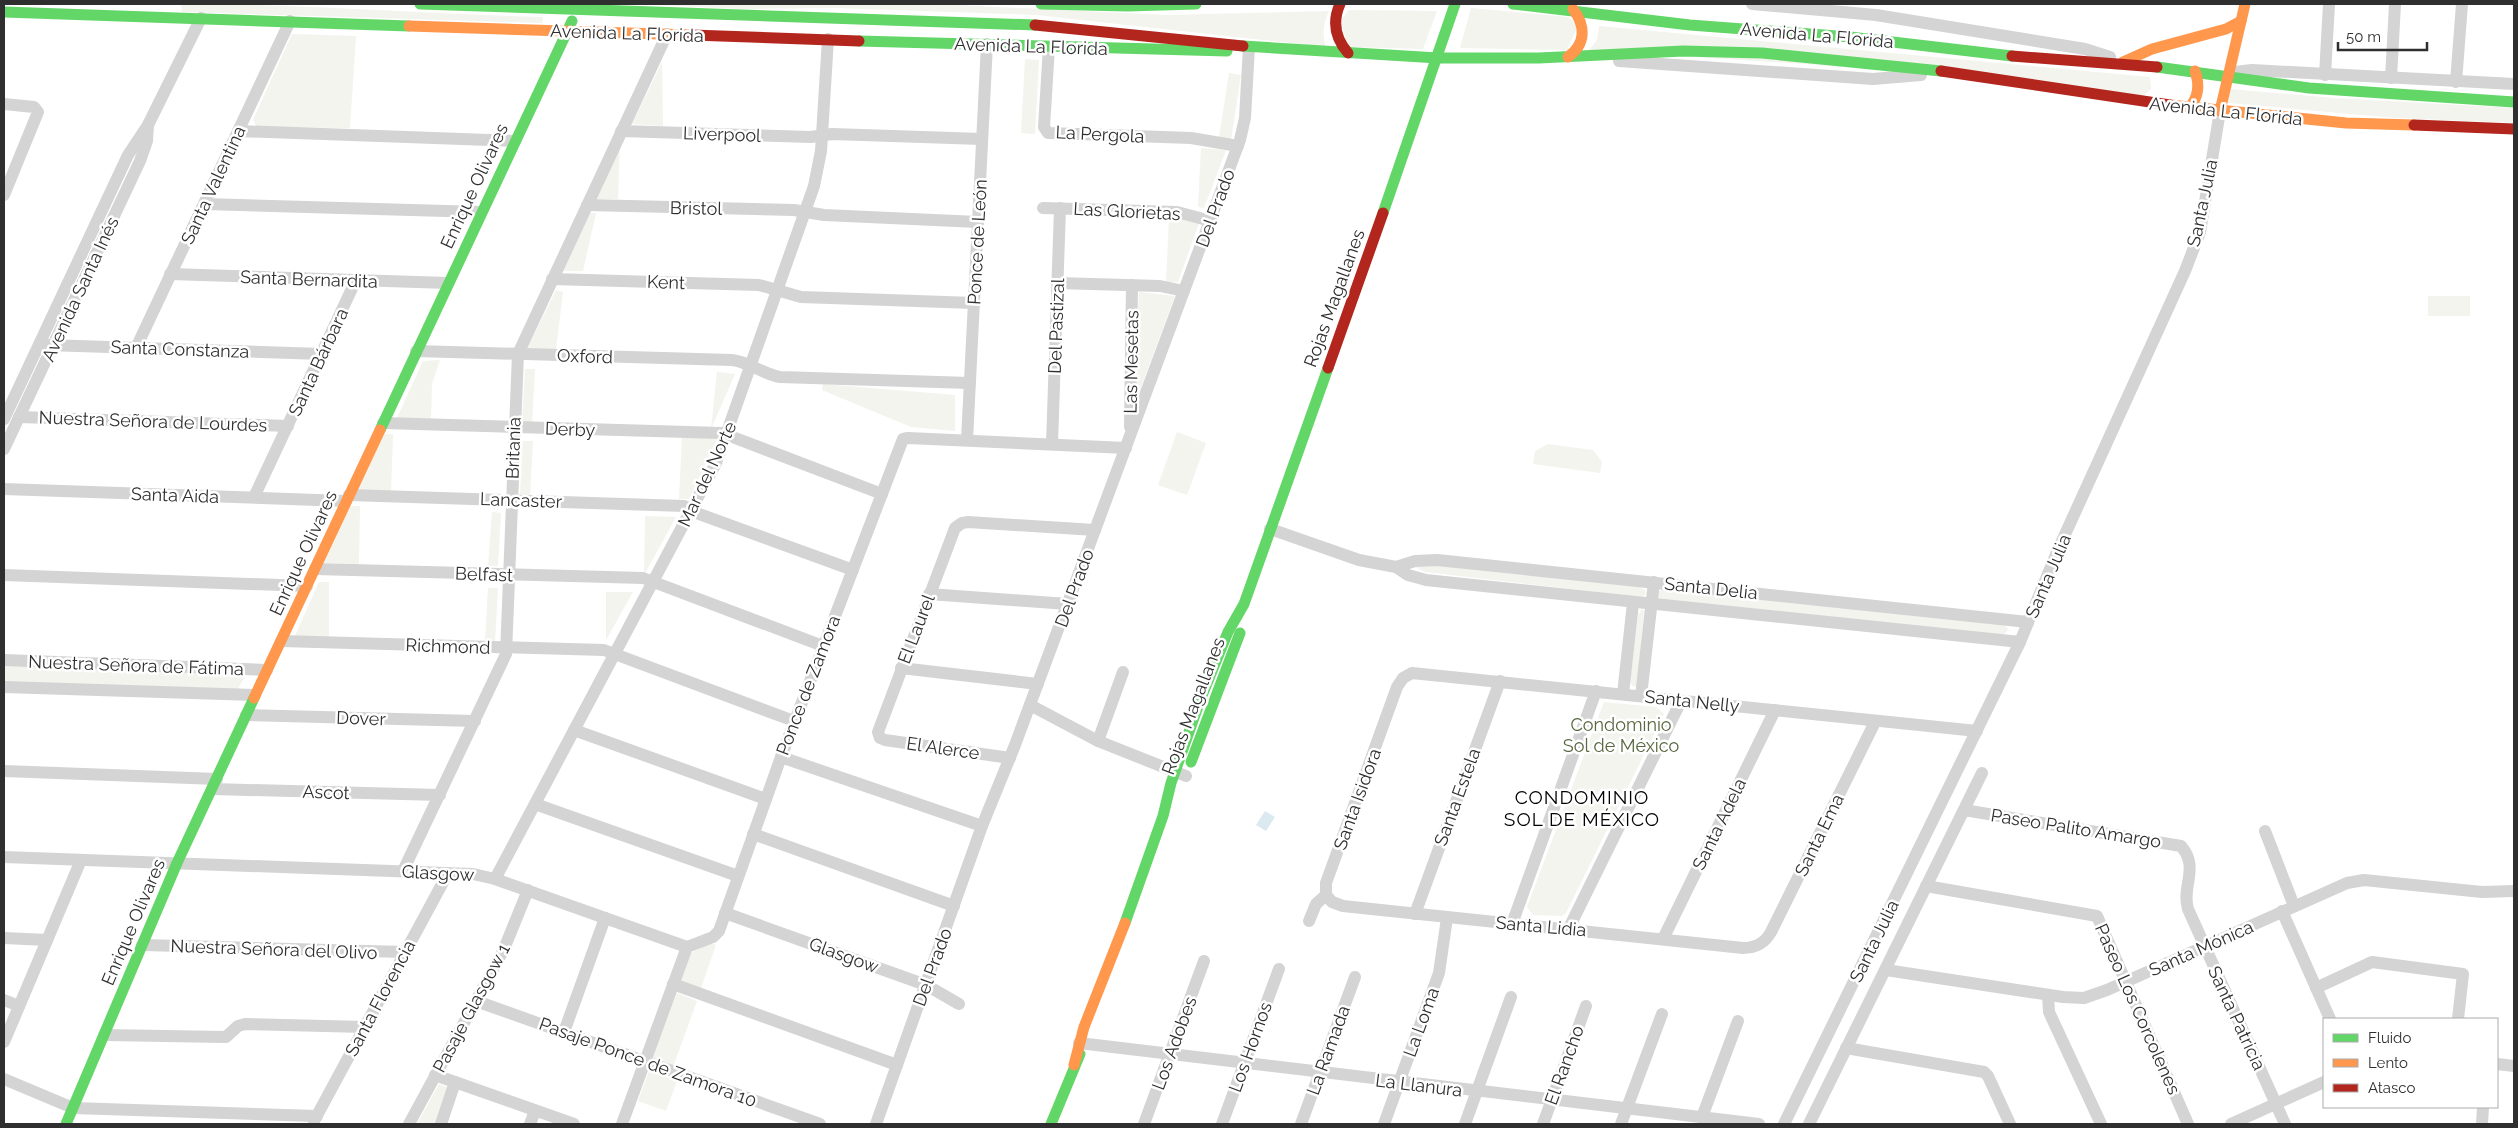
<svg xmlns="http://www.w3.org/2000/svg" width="2518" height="1128" font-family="Raleway,sans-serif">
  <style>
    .green { fill: #f2f4ed }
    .water { fill: #dbeaf0 }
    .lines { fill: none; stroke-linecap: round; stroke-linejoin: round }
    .street { stroke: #d4d4d4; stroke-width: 12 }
    .fast { stroke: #63d668; stroke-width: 11 }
    .slow { stroke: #ff974d; stroke-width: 11 }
    .jam { stroke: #b3261e; stroke-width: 11 }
    .labels { text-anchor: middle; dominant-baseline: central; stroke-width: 5; stroke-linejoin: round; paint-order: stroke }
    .street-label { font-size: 18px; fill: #2f2f2f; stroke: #fff }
    .park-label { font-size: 18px; fill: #57683f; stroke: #fff }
    .neighbourhood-label { font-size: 19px; letter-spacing: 1px; fill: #000; stroke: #fff }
  </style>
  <rect width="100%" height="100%" fill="#fff"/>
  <g class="green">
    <path d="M181,4C302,4 422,14 543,17L542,23L182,12Z"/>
    <path d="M634,4H936L1165,15L1329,11C1323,24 1322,34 1326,47L1036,15L836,8L742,9Z"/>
    <polygon points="1471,8 1568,17 1578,26 1567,50 1460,48"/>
    <polygon points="1349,10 1437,11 1423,49 1347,47 1341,20"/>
    <polygon points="1599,26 2150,77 2151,89 2143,96 2034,79 1589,50 1597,40"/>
    <polygon points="292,34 356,36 350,128 257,127 253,120"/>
    <polygon points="1025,59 1039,60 1035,134 1021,133"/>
    <polygon points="662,62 663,126 632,124"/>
    <polygon points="1229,73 1241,75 1231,140 1219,138"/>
    <polygon points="2230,89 2334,98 2514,108 2514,123 2396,118 2228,103"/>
    <polygon points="620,140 618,199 594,199"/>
    <polygon points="1201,148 1226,150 1204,208 1198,207"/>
    <polygon points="588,213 596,213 583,271 561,271"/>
    <polygon points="1169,219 1200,220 1178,282 1166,282"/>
    <polygon points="556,290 563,292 556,349 527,349"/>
    <polygon points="1139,292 1175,296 1132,411"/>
    <rect x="2428" y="296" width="42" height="20"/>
    <polygon points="440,360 432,384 431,419 397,418 423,361"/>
    <polygon points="525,369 535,369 532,423 522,422"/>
    <polygon points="717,372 735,374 711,429"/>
    <polygon points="823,384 955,395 955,431 911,427 822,390"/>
    <polygon points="1177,432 1206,443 1187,495 1158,485"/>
    <polygon points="383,434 393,434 391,492 357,491"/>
    <polygon points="682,436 718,437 689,499 679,499"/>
    <polygon points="523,441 533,441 530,495 520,494"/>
    <polygon points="1548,444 1593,450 1602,462 1600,473 1533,464 1535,451"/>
    <polygon points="350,506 360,506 359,564 324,563"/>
    <polygon points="492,512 501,513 498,566 488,566"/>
    <polygon points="645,516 676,517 644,575"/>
    <polygon points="1420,564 1639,587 1645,590 1646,594 1642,597 1425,572 1414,566"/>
    <polygon points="319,582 329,582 329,639 294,638"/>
    <polygon points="488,588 498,588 495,642 485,642"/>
    <polygon points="1663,589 2003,625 2007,627 2008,630 2003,635 1657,598 1658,592"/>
    <polygon points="606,592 633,592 606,640"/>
    <polygon points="1642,609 1644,611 1637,685 1634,687 1630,683 1638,615"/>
    <polygon points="4,664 247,672 238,689 4,682"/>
    <polygon points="1604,702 1656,707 1664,714 1566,913 1562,916 1533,915 1527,907"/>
    <polygon points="710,943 716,945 700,991 679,982 689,954"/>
    <polygon points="677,993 697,1001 673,1067 652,1058"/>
    <polygon points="649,1071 677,1081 666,1111 638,1101"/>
    <polygon points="439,1084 449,1088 436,1124 417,1124"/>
  </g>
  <polygon class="water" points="1265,811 1275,817 1266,831 1256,825"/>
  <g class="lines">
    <g class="street">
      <polyline points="1752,4 1876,15 2085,49 2110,57"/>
      <polyline points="1049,47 1044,127 1048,133 1191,138 1238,146"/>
      <polyline points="1619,61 1873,79 1921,75"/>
      <polyline points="2235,72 2252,70 2514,84"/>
      <polyline points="2325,75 2329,4"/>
      <polyline points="2391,78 2395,4"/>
      <polyline points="2456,82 2462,4"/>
      <polyline points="4,104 34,107 38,112 4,195"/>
      <polyline points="238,131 515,141"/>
      <polyline points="621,131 811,137 832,134 982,139"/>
      <polyline points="204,204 481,212"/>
      <polyline points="587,205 794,210 824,215 978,222"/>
      <polyline points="1043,208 1177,212 1211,221"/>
      <polyline points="170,274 448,283"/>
      <polyline points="552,279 759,285 801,297 974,303"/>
      <polyline points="1057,283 1160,286 1184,291"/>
      <polyline points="46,345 322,354"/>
      <polyline points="136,348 290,21"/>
      <path d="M416,351L732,360C749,362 763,374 780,377L970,383"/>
      <polyline points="19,417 288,426"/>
      <polyline points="4,419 128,155 148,125 201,18"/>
      <polyline points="383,423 722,433 882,494"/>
      <polyline points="1130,427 1132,285"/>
      <polyline points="967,440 987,44"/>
      <polyline points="1052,444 1060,208"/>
      <polyline points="4,449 140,161 147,141 148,125"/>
      <polyline points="4,489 346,501"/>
      <polyline points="349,495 684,506 691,511 853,570"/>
      <polyline points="254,497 356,280"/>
      <polyline points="1270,529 1359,560 1396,567 1408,575 1426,580 2020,642"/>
      <polyline points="1396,567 1415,561 1437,560 2028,622"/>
      <polyline points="315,569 643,578 823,646"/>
      <polyline points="4,575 307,586"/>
      <polyline points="929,594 1068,604"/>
      <polyline points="281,641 604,650 794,721"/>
      <polyline points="4,660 267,670"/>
      <polyline points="901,668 1038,684"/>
      <polyline points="4,687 255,695"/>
      <polyline points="1623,694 1633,603"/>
      <polyline points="1641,696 1654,582"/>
      <polyline points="1030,705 1098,741 1186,776"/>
      <polyline points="246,715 475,721"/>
      <polyline points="574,730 766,799"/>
      <polyline points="1098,741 1123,672"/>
      <polyline points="781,757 982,826"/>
      <polyline points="1010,758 885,740 880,738 878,732 955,528 962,523 968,522 1095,530"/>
      <polyline points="4,771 217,779"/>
      <polyline points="212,789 440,795"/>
      <polyline points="535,804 738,876"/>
      <path d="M1964,810L2181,846C2200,868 2181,886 2188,909L2285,1124"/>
      <polyline points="2265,831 2294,906"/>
      <polyline points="753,834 954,906"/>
      <polyline points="4,857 473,874 495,879 687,947"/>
      <polyline points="403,871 506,654 518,354 667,34"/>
      <polyline points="495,879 716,463 814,186 821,151 828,39"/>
      <polyline points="1926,886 2097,916 2188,1124"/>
      <polyline points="1326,895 1326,883 1397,687 1403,678 1412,673 1977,731"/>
      <path d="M1326,895L1332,902L1343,906L1743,948C1755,948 1765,943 1771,932L1875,722"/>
      <polyline points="2282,911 2330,1019"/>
      <polyline points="725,913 926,985 959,1004"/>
      <polyline points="1415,914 1500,681"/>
      <polyline points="1309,921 1316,904 1326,895"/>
      <polyline points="1512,924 1596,691"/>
      <polyline points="1569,928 1681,701"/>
      <polyline points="4,938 47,940"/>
      <polyline points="1663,939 1775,710"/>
      <polyline points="142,945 405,952"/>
      <polyline points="1886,970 2063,997 2084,998 2107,990 2347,883 2364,880 2482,892 2514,891"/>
      <polyline points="673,984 897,1065"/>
      <polyline points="2316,988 2372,962 2463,974 2458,1019"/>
      <polyline points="2048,995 2049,1012 2101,1124"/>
      <polyline points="4,1000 19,1006"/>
      <polyline points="476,1001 820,1124"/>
      <polyline points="564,1032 605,918"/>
      <polyline points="104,1035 226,1037 238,1026 245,1024 365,1027"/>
      <polyline points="4,1042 81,860"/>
      <polyline points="1079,1043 1759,1124"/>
      <polyline points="1846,1048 1984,1072 1988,1076 2010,1124"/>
      <polyline points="2497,1064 2514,1066"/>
      <polyline points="435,1075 574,1124"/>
      <polyline points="4,1079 73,1108 317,1116"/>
      <polyline points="1702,1117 1738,1021"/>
      <polyline points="314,1121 448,873"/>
      <polyline points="409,1124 504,949 528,890"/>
      <polyline points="441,1124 455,1082"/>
      <polyline points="530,1124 535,1111"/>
      <polyline points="622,1124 687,947 713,937 719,931 781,757 903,439 908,438 1126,448"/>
      <polyline points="876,1124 982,826 1015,745 1240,140 1245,118 1249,47"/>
      <polyline points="1144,1124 1204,961"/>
      <polyline points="1222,1124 1279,969"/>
      <polyline points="1301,1124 1355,977"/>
      <polyline points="1384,1124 1439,973 1447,918"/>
      <polyline points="1465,1124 1511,997"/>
      <polyline points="1543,1124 1586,1006"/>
      <polyline points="1621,1124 1662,1014"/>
      <polyline points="1784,1124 2020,642 2057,552 2185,271 2200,232 2220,111"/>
      <polyline points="1809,1124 1982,773"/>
      <polyline points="2231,1124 2324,1082"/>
      <polyline points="2482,1124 2483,1107"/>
    </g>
    <g class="fast">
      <polyline points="420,4 1035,25"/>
      <polyline points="1041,4 1127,6 1196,4"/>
      <polyline points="1513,4 1690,25 1850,37 2012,56"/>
      <polyline points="4,12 409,26"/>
      <polyline points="859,41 1227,51"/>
      <polyline points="1243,46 1438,58 1539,58 1683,51 1762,53 1941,71"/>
      <polyline points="2157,67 2309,88 2514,102"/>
      <polyline points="1383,213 1455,4"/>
      <polyline points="380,430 572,21"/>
      <polyline points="1191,762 1240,633"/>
      <polyline points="1125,923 1163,816 1171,783 1201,698 1228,632 1244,604 1328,368"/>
      <polyline points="66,1124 177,863 254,698"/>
      <polyline points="1051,1124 1080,1054"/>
    </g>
    <g class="slow">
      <polyline points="409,26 692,35"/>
      <path d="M1568,57C1586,44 1586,26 1573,9"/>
      <polyline points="2123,62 2152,49 2226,29 2241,21"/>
      <polyline points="2170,105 2346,123 2414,125"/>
      <path d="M2189,108C2199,97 2200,85 2195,71"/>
      <polyline points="2220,111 2245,4"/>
      <polyline points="254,698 380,430"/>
      <polyline points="1074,1065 1084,1027 1125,923"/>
    </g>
    <g class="jam">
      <path d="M1340,4C1332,22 1335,38 1348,53"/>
      <polyline points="1035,25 1243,46"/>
      <polyline points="692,35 859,41"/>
      <polyline points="2012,56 2157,67"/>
      <polyline points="1941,71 2170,105"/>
      <polyline points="2414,125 2514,129"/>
      <polyline points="1328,368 1383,213"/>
    </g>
  </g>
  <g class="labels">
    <g class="street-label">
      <text transform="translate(627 33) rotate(2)">Avenida La Florida</text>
      <text transform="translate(1817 35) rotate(5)">Avenida La Florida</text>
      <text transform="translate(1031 46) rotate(2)">Avenida La Florida</text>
      <text transform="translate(2226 111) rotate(6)">Avenida La Florida</text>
      <text transform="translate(722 134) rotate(2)">Liverpool</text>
      <text transform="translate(1100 134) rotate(3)">La Pergola</text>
      <text transform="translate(213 185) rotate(-65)">Santa Valentina</text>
      <text transform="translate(474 186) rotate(-65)">Enrique Olivares</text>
      <text transform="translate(2202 203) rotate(-78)">Santa Julia</text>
      <text transform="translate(696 208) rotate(1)">Bristol</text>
      <text transform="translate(1215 208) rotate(-70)">Del Prado</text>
      <text transform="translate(1127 211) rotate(3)">Las Glorietas</text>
      <text transform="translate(977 242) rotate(-87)">Ponce de León</text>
      <text transform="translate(309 279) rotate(2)">Santa Bernardita</text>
      <text transform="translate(666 282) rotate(2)">Kent</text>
      <text transform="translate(80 289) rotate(-65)">Avenida Santa Inés</text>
      <text transform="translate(1334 298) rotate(-70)">Rojas Magallanes</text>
      <text transform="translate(1056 326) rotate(-88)">Del Pastizal</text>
      <text transform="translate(180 349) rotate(2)">Santa Constanza</text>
      <text transform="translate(585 356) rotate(2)">Oxford</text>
      <text transform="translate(318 362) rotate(-65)">Santa Bárbara</text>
      <text transform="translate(1131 362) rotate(-89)">Las Mesetas</text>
      <text transform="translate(153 421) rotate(2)">Nuestra Señora de Lourdes</text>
      <text transform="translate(570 429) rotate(2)">Derby</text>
      <text transform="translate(513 448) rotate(-88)">Britania</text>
      <text transform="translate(707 474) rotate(-65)">Mar del Norte</text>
      <text transform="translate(175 495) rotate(2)">Santa Aida</text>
      <text transform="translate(521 500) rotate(2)">Lancaster</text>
      <text transform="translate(303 553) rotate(-65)">Enrique Olivares</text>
      <text transform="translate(484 574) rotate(2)">Belfast</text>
      <text transform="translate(2048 576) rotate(-67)">Santa Julia</text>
      <text transform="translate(1074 588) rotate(-70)">Del Prado</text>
      <text transform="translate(1711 588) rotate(6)">Santa Delia</text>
      <text transform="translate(916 629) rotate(-69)">El Laurel</text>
      <text transform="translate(448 646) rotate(2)">Richmond</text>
      <text transform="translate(136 665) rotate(2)">Nuestra Señora de Fátima</text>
      <text transform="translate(808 685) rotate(-69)">Ponce de Zamora</text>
      <text transform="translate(1692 701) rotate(6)">Santa Nelly</text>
      <text transform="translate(1193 706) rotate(-69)">Rojas Magallanes</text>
      <text transform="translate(361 718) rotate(2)">Dover</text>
      <text transform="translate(943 748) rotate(8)">El Alerce</text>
      <text transform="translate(326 792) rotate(2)">Ascot</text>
      <text transform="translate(1457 797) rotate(-70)">Santa Estela</text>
      <text transform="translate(1357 799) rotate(-70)">Santa Isidora</text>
      <text transform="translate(1719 824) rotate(-64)">Santa Adela</text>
      <text transform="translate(2076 828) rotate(9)">Paseo Palito Amargo</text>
      <text transform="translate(1819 835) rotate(-64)">Santa Ema</text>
      <text transform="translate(438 873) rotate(3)">Glasgow</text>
      <text transform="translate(133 922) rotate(-67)">Enrique Olivares</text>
      <text transform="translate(1541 926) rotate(5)">Santa Lidia</text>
      <text transform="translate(1874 941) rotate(-64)">Santa Julia</text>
      <text transform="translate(2201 948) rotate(-24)">Santa Mónica</text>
      <text transform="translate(274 949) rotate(2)">Nuestra Señora del Olivo</text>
      <text transform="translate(844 955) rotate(20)">Glasgow</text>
      <text transform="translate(932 967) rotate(-70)">Del Prado</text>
      <text transform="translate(380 998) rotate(-62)">Santa Florencia</text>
      <text transform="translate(471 1008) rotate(-62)">Pasaje Glasgow 1</text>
      <text transform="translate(2138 1009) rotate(66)">Paseo Los Corcolenes</text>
      <text transform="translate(2237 1018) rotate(65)">Santa Patricia</text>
      <text transform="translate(1421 1022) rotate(-70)">La Loma</text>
      <text transform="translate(1174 1043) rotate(-70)">Los Adobes</text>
      <text transform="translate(1250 1047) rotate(-70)">Los Hornos</text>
      <text transform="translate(1328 1050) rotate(-70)">La Ramada</text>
      <text transform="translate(648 1062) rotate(20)">Pasaje Ponce de Zamora 10</text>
      <text transform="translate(1564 1065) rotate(-70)">El Rancho</text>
      <text transform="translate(1419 1085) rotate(7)">La Llanura</text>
    </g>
    <g class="park-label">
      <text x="1621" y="724">Condominio<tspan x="1621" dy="21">Sol de México</tspan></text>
    </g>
    <g class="neighbourhood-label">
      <text x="1582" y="797">CONDOMINIO<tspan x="1582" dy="22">SOL DE MÉXICO</tspan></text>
    </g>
  </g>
  <rect width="2518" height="1128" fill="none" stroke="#2f2f2f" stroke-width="10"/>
  <rect x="2323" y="1018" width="175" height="90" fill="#ffffff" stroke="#acacac"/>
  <rect x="2333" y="1034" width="25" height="8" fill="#63d668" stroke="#acacac"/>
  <text x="2368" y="1043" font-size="15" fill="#2f2f2f">Fluido</text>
  <rect x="2333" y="1059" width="25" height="8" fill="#ff974d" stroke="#acacac"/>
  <text x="2368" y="1068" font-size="15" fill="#2f2f2f">Lento</text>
  <rect x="2333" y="1084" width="25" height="8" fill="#b3261e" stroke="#acacac"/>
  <text x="2368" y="1093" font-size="15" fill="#2f2f2f">Atasco</text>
  <path d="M2338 42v8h89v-8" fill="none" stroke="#2f2f2f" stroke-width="2.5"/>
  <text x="2346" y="42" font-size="15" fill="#2f2f2f" stroke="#ffffff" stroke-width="4" paint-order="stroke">50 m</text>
</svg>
